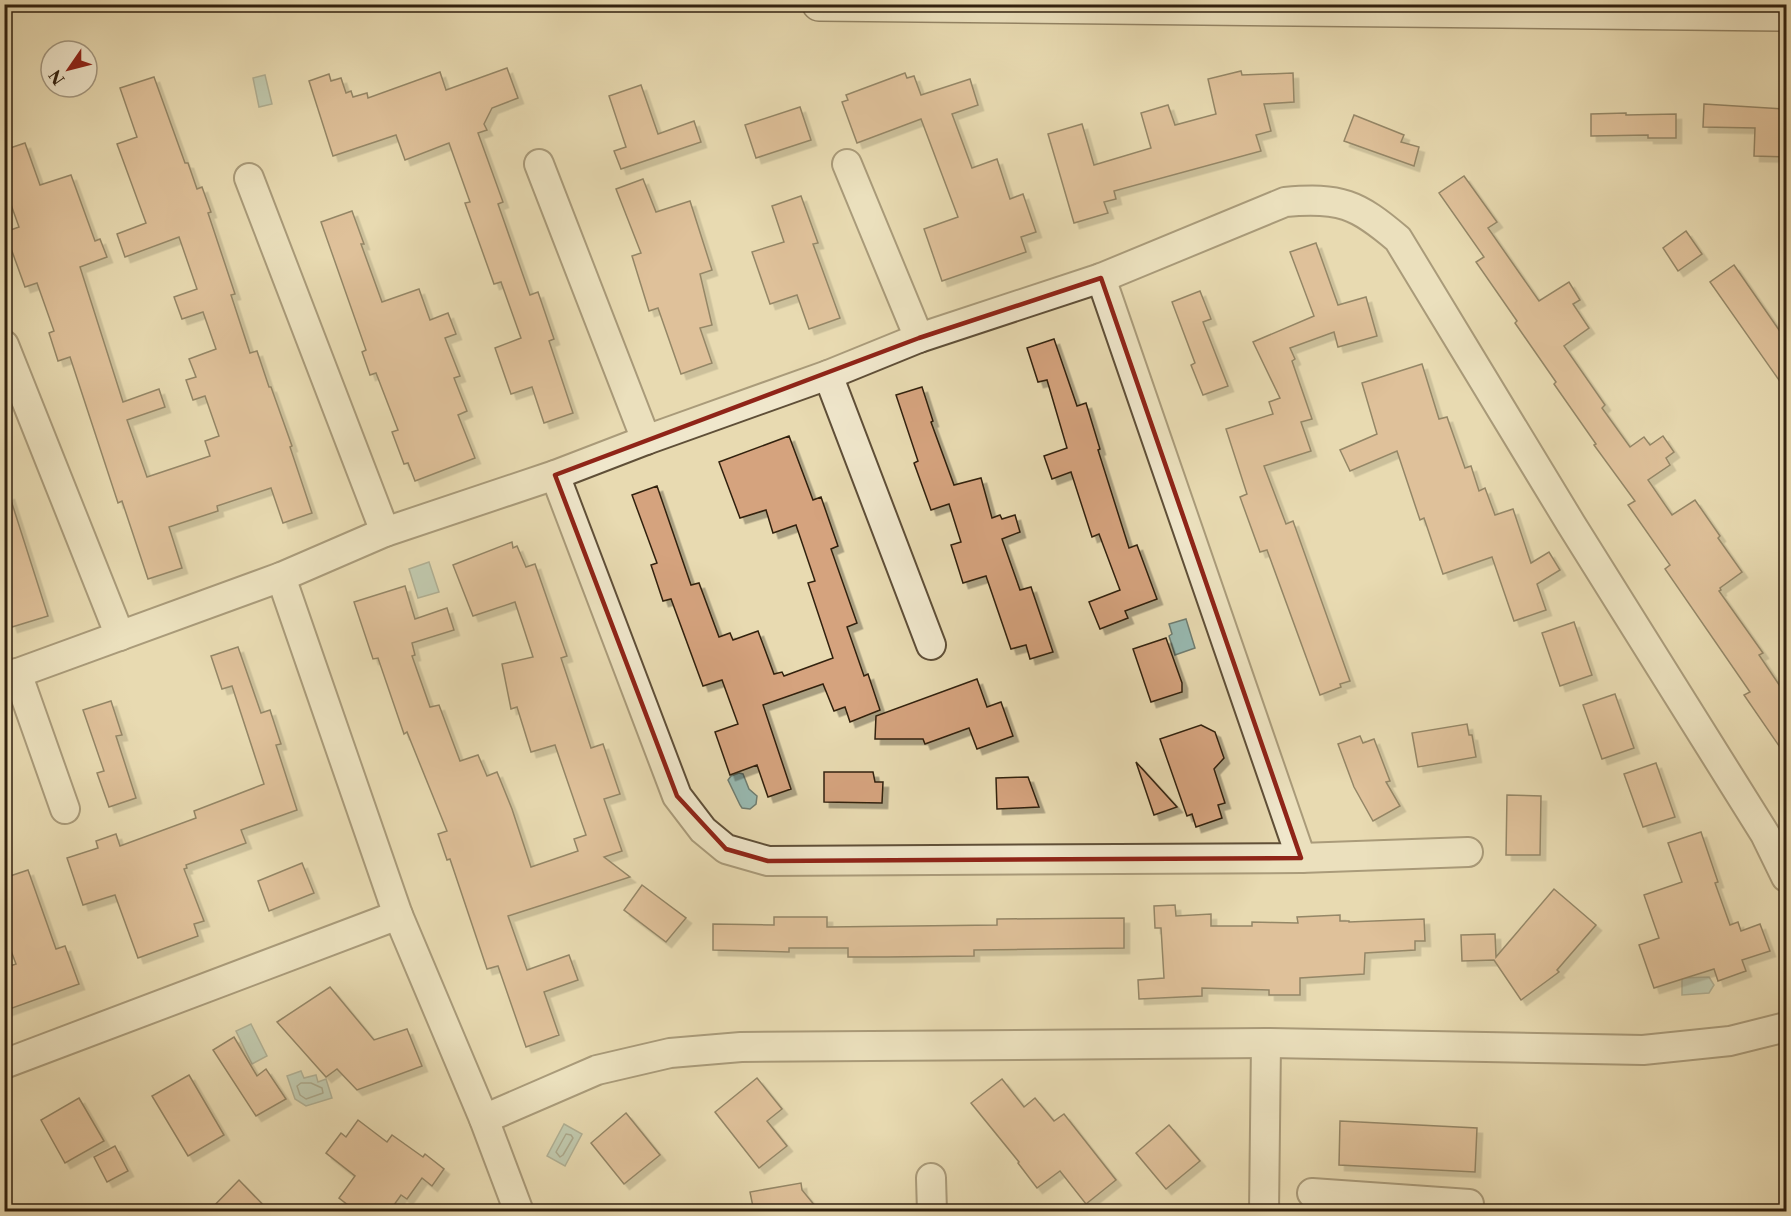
<svg xmlns="http://www.w3.org/2000/svg" width="1791" height="1216" font-family="'Libre Caslon Text',serif">
  <style>
    .water { fill: #98bab2; stroke: #6f7d71; stroke-width: 1.5 }
    .lines { fill: none; stroke-linecap: round; stroke-linejoin: round }
    .shore { stroke: #646e60; stroke-width: 1.5 }
    .building { fill: #d5a37e; stroke: #31210f; stroke-width: 1.5; filter: url(#shadow) }
    .street-casing { stroke: #5f4f38; stroke-width: 32 }
    .secondary-casing { stroke: #31210f; stroke-width: 36 }
    .street { stroke: #f0e7cc; stroke-width: 28 }
    .secondary { stroke: #f0e7cc; stroke-width: 33 }
    .marked { fill: none; stroke: #8f2418; stroke-width: 4.5; stroke-linejoin: round }
  </style>
  <defs>
    <filter id="shadow"><feDropShadow dx="5.5" dy="5.5" stdDeviation="0" flood-color="#0004"/></filter>
  </defs>
  <rect width="100%" height="100%" fill="#e8dab1"/>
  <filter id="stains"><feTurbulence type="fractalNoise" baseFrequency=".00333" numOctaves="4"/><feColorMatrix values="0 0 0 0 .2 0 0 0 0 .09 0 0 0 0 .02 0 0 0 .5 -.17"/></filter>
  <radialGradient id="worn" r=".72"><stop offset=".6" stop-color="#630" stop-opacity="0"/><stop offset="1" stop-color="#630" stop-opacity=".3"/></radialGradient>
  <g class="water">
    <polygon points="265,75 272,104 259,107 253,78"/>
    <polygon points="429,562 439,592 418,598 409,569"/>
    <polygon points="1186,619 1195,648 1175,655 1169,636 1172,634 1169,624"/>
    <polygon points="739,773 743,774 749,789 757,796 756,804 750,809 742,808 740,805 728,780 731,776"/>
    <polygon points="1709,977 1714,985 1709,993 1682,995 1682,978"/>
    <polygon points="251,1024 267,1056 252,1064 236,1031"/>
    <polygon points="301,1071 304,1078 316,1075 318,1082 326,1079 332,1098 306,1106 295,1099 287,1076"/>
    <polygon points="564,1124 582,1134 565,1166 547,1156"/>
  </g>
  <g class="lines">
    <g class="shore">
      <polygon points="301,1083 311,1083 322,1088 323,1093 306,1099 300,1095 297,1086"/>
      <polygon points="566,1134 571,1135 573,1138 563,1155 560,1157 556,1152"/>
    </g>
  </g>
  <g class="building">
    <polygon points="507,68 518,98 492,108 484,124 487,130 478,133 503,202 498,204 530,295 538,292 554,339 549,341 573,413 544,423 532,387 511,394 495,348 521,338 501,282 494,284 465,203 470,202 449,143 405,160 396,135 333,156 309,81 329,74 331,81 341,78 346,93 351,91 353,97 367,93 368,98 440,72 446,90"/>
    <polygon points="1241,71 1242,75 1293,73 1294,102 1264,104 1271,131 1256,135 1261,151 1114,191 1116,199 1104,202 1108,213 1074,223 1048,134 1082,124 1094,165 1151,148 1141,113 1168,105 1175,125 1216,114 1208,79"/>
    <polygon points="905,73 907,78 914,76 921,95 970,79 978,105 952,114 972,168 997,159 1010,199 1023,194 1036,232 1021,237 1026,252 942,281 924,229 958,217 921,119 857,143 842,102 848,100 846,95"/>
    <polygon points="154,77 185,163 188,163 197,189 202,187 211,212 208,213 235,294 231,295 250,353 257,351 269,387 271,387 292,446 290,447 312,513 283,523 271,488 217,506 218,511 169,527 182,568 148,579 122,501 118,503 70,357 58,361 49,333 54,331 37,283 25,287 5,232 19,227 4,185 4,150 25,143 40,185 71,175 95,241 100,239 107,257 80,267 123,402 159,389 165,407 127,420 147,477 210,456 205,441 219,436 205,396 193,400 186,380 196,377 189,359 216,349 203,312 182,319 174,297 197,289 179,237 125,257 117,234 146,223 117,144 137,137 120,88"/>
    <polygon points="641,85 658,134 694,121 701,142 621,169 614,151 626,147 609,96"/>
    <polygon points="1704,104 1786,109 1784,157 1754,156 1755,128 1703,127"/>
    <polygon points="800,107 811,140 756,158 745,125"/>
    <polygon points="1626,113 1626,115 1676,114 1676,138 1648,138 1648,135 1591,136 1591,114"/>
    <polygon points="1354,115 1404,135 1401,142 1419,147 1414,166 1344,141"/>
    <polygon points="1464,176 1497,222 1488,228 1539,301 1569,282 1580,300 1573,304 1589,328 1564,346 1605,405 1602,408 1630,447 1644,437 1650,445 1663,436 1674,452 1666,458 1670,465 1648,480 1672,515 1695,500 1720,536 1718,538 1742,572 1720,588 1721,590 1719,591 1763,653 1759,655 1786,695 1786,756 1744,695 1750,692 1665,569 1670,565 1628,505 1635,501 1594,445 1596,444 1554,384 1556,382 1515,323 1517,321 1476,262 1484,257 1439,193"/>
    <polygon points="643,179 656,212 690,201 712,270 700,274 712,325 700,328 712,363 681,374 658,308 649,311 632,256 641,253 616,189"/>
    <polygon points="801,196 818,243 813,244 840,318 809,329 797,295 770,304 752,252 784,242 772,206"/>
    <polygon points="352,211 364,244 361,244 382,302 419,289 430,320 448,313 456,334 445,338 460,376 454,378 467,411 458,415 475,458 415,481 408,463 404,464 392,432 398,430 376,373 370,375 362,352 366,350 321,222"/>
    <polygon points="1686,231 1702,254 1678,271 1663,248"/>
    <polygon points="1316,243 1338,305 1366,297 1377,336 1338,347 1334,332 1290,348 1295,359 1292,361 1312,419 1301,422 1311,451 1264,466 1286,524 1293,521 1350,681 1340,684 1341,687 1320,695 1267,550 1260,552 1240,497 1247,494 1226,429 1273,414 1269,402 1280,398 1253,342 1314,316 1290,252"/>
    <polygon points="1734,265 1786,340 1786,390 1710,282"/>
    <polygon points="1200,291 1211,319 1203,322 1228,386 1203,395 1191,365 1195,363 1172,302"/>
    <polygon points="1054,339 1077,406 1086,403 1100,449 1098,450 1129,548 1137,545 1157,599 1125,611 1128,618 1100,629 1089,602 1120,590 1099,534 1092,537 1071,472 1052,479 1044,456 1067,448 1047,380 1038,382 1027,348"/>
    <polygon points="1422,364 1439,419 1447,417 1465,468 1471,466 1479,491 1485,488 1495,515 1513,509 1531,563 1549,552 1560,570 1537,584 1546,610 1514,621 1492,557 1443,574 1424,518 1420,520 1397,451 1350,471 1340,450 1377,434 1362,383"/>
    <polygon points="922,387 933,421 931,422 954,485 981,478 992,518 1000,515 1002,519 1015,515 1020,532 1002,539 1020,590 1031,587 1053,652 1030,659 1026,645 1011,649 986,576 963,583 951,545 961,542 949,504 931,510 914,463 918,461 896,395"/>
    <polygon points="789,436 813,500 821,497 838,546 831,549 857,623 847,627 864,676 868,674 880,710 850,722 845,707 834,711 823,684 763,705 791,789 768,797 757,765 730,775 715,732 738,724 722,680 703,686 671,599 663,601 651,565 657,563 632,495 657,486 691,585 699,583 719,637 730,633 733,640 758,631 774,674 782,672 784,676 833,658 808,583 815,581 796,525 773,533 766,510 740,518 719,462"/>
    <polygon points="9,494 48,616 12,627 4,604 4,495"/>
    <polygon points="512,542 513,548 517,546 526,567 535,564 567,656 561,658 591,748 603,744 620,794 604,799 622,851 604,857 630,877 508,916 527,970 569,955 578,980 544,992 559,1035 526,1047 498,966 487,969 450,859 447,860 438,834 447,831 407,732 404,734 378,658 373,659 354,602 405,586 415,619 447,608 454,630 412,643 415,655 412,656 430,707 439,705 460,761 478,755 487,776 497,772 512,809 531,867 578,851 574,839 586,835 555,745 531,752 517,707 511,709 502,664 533,657 515,602 473,616 453,565"/>
    <polygon points="1574,622 1592,675 1560,686 1542,633"/>
    <polygon points="1166,638 1182,683 1182,692 1151,702 1133,649"/>
    <polygon points="238,647 261,713 270,710 281,744 276,745 297,810 241,830 246,843 186,865 187,868 184,869 204,921 194,924 198,936 138,958 115,895 83,905 67,858 98,848 96,841 116,834 120,846 196,818 194,811 264,784 232,686 222,689 211,656"/>
    <polygon points="977,679 987,707 1001,702 1013,736 977,749 969,728 925,744 923,739 875,739 876,716"/>
    <polygon points="1615,694 1634,748 1602,759 1583,705"/>
    <polygon points="111,701 122,735 116,736 136,798 109,807 97,773 104,771 83,710"/>
    <polygon points="1467,724 1469,735 1472,735 1476,757 1418,767 1412,733"/>
    <polygon points="1201,725 1215,732 1224,758 1214,769 1225,803 1218,805 1222,818 1196,827 1192,814 1187,816 1160,739"/>
    <polygon points="1360,736 1363,743 1374,739 1390,781 1386,782 1400,806 1373,821 1354,787 1338,744"/>
    <polygon points="1136,762 1177,807 1154,815"/>
    <polygon points="1656,763 1675,817 1643,827 1624,774"/>
    <polygon points="824,772 873,772 875,782 883,782 882,803 824,802"/>
    <polygon points="1028,777 1039,807 997,809 996,778"/>
    <polygon points="1507,795 1541,796 1540,855 1506,855"/>
    <polygon points="1701,832 1718,882 1715,883 1730,925 1738,922 1741,931 1760,924 1770,951 1742,960 1746,971 1718,981 1714,969 1654,988 1639,945 1659,938 1644,895 1682,882 1668,843"/>
    <polygon points="302,863 314,893 269,911 258,881"/>
    <polygon points="28,870 56,949 65,946 79,984 4,1011 4,968 16,964 4,932 4,878"/>
    <polygon points="642,885 686,918 666,942 624,910"/>
    <polygon points="1554,889 1596,925 1557,970 1559,972 1521,1000 1494,960 1462,961 1461,935 1495,934 1496,957"/>
    <polygon points="1175,905 1176,916 1211,914 1211,926 1252,926 1252,922 1298,923 1297,917 1340,915 1340,921 1349,921 1349,922 1424,919 1425,941 1415,941 1415,950 1365,953 1364,974 1300,978 1300,995 1269,995 1269,990 1202,988 1202,996 1139,999 1138,980 1164,978 1161,928 1155,928 1154,906"/>
    <polygon points="774,917 827,917 827,927 997,925 997,919 1124,918 1124,948 974,950 974,956 887,957 848,957 848,948 789,948 789,952 713,950 713,924 774,925"/>
    <polygon points="330,987 374,1040 407,1029 422,1066 357,1090 337,1069 326,1077 277,1022"/>
    <polygon points="234,1037 257,1076 266,1069 286,1099 256,1116 213,1050"/>
    <polygon points="189,1075 224,1135 188,1156 152,1096"/>
    <polygon points="757,1078 782,1109 767,1121 787,1146 759,1168 715,1112"/>
    <polygon points="1002,1079 1024,1107 1035,1098 1054,1121 1064,1114 1116,1180 1086,1204 1060,1171 1037,1188 1018,1163 1019,1162 971,1103"/>
    <polygon points="79,1098 104,1141 65,1163 41,1120"/>
    <polygon points="626,1113 660,1155 624,1184 591,1143"/>
    <polygon points="358,1120 387,1142 392,1135 423,1157 425,1154 444,1169 432,1186 422,1178 407,1199 401,1195 389,1212 357,1212 339,1198 355,1176 326,1153 341,1133 346,1137"/>
    <polygon points="1340,1121 1477,1128 1475,1172 1339,1165"/>
    <polygon points="1169,1125 1200,1161 1166,1189 1136,1153"/>
    <polygon points="115,1146 128,1171 107,1182 94,1157"/>
    <polygon points="239,1180 270,1212 208,1212"/>
    <polygon points="801,1183 802,1190 820,1212 754,1212 750,1192"/>
  </g>
  <g class="lines">
    <g class="street-casing">
      <g id="street">
        <polyline points="539,164 646,440"/>
        <polyline points="847,164 919,338"/>
        <polyline points="249,178 385,532"/>
        <polyline points="1101,278 1301,858"/>
        <polyline points="4,345 120,636"/>
        <polyline points="828,375 931,645"/>
        <polyline points="555,475 677,796 703,830 726,849 768,861 1301,858 1468,852"/>
        <polyline points="281,577 398,915 484,1119 519,1212"/>
        <polyline points="17,673 65,809"/>
        <path d="M4,678L281,577L385,532L555,475L646,440L828,375L919,338L1101,278L1285,202C1340,197 1357,204 1398,239L1571,524L1765,834L1786,877"/>
        <polyline points="4,1064 398,915"/>
        <polyline points="484,1119 597,1070 670,1053 741,1047 1266,1043 1643,1050 1730,1041 1786,1027"/>
        <polyline points="931,1178 932,1212"/>
        <polyline points="1312,1193 1469,1204"/>
        <polyline points="1264,1212 1266,1043"/>
      </g>
    </g>
    <g class="secondary-casing">
      <polyline id="secondary" points="819,4 1786,14"/>
    </g>
    <use href="#street" class="street"/>
    <use href="#secondary" class="secondary"/>
  </g>
  <path d="M0 0H1791V1216H0ZM1101,278L1301,858L768,861L726,849L677,796L555,475L919,338Z" fill="#e8dab1" fill-opacity=".55" fill-rule="evenodd"/>
  <path class="marked" d="M1101,278L1301,858L768,861L726,849L677,796L555,475L919,338Z"/>
  <rect width="1791" height="1216" fill="none" stroke="#e8dab1" stroke-width="24"/>
  <rect x="6" y="6" width="1779" height="1204" fill="none" stroke="#31210f" stroke-width="3"/>
  <rect x="12" y="12" width="1767" height="1192" fill="none" stroke="#31210f" stroke-width="1.5"/>
  <g transform="translate(69 69) rotate(235)"><circle r="28" fill="#f0e7cc" stroke="#a49880" stroke-width="1.5"/>
  <path d="M0-4.5L10 22L0 15L-10 22Z" fill="#8f2418"/>
  <text y="-9" font-size="16" font-weight="bold" text-anchor="middle" fill="#31210f">N</text>
  </g>
  <rect width="100%" height="100%" filter="url(#stains)"/>
  <rect width="100%" height="100%" fill="url(#worn)"/>
</svg>
